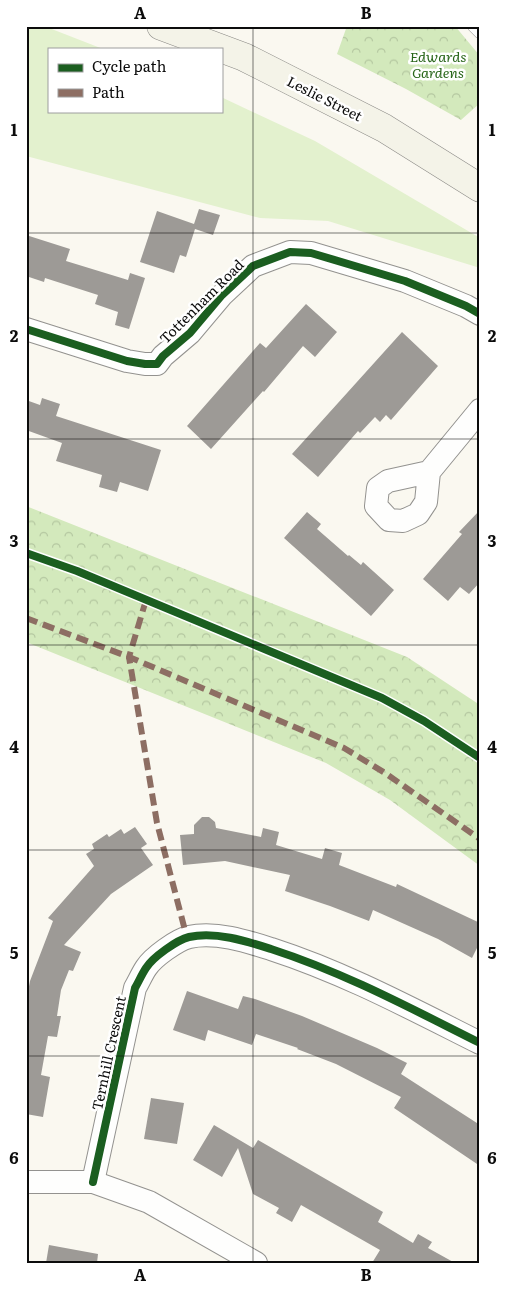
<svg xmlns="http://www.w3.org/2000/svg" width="506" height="1289" font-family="Literata,serif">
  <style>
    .grass { fill: #e3f1ce }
    .forest { fill: url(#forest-crowns) }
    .building { fill: #9d9a96 }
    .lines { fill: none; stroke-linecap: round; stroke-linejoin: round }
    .service-casing { stroke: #93928f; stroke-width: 12 }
    .minor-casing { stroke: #93928f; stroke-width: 24 }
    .secondary-casing { stroke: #8a8985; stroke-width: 29 }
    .service { stroke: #fefefd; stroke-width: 11 }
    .minor { stroke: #fefefd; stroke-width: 22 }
    .secondary { stroke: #f4f3e8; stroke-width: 28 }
    .quiet { stroke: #8d6e63; stroke-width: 6; stroke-dasharray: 12 6; stroke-linecap: butt }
    .cycleway-casing { stroke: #fff; stroke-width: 11 }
    .cycleway { stroke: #1b5e20; stroke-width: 8 }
    .grid { fill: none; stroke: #0c0c0c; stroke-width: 1; stroke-opacity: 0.55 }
    .labels { text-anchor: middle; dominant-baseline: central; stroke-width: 5; stroke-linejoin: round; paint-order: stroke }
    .park-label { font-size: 14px; font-style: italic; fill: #29661a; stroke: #fff }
    .street-label { font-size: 14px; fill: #0c0c0c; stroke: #fff }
    .neatline { fill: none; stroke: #0c0c0c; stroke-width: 2 }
    .grid-label { font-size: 16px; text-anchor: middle; font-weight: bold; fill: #0c0c0c }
  </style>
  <defs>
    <pattern id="forest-crowns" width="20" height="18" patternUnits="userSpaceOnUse" patternTransform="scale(1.25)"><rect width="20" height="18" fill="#d3e9bc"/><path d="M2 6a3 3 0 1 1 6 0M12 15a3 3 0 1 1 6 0" fill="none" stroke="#b4c7a0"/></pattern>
  </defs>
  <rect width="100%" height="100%" fill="#faf8f0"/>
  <polygon class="grass" points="26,26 44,26 103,49 49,49 49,111 221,111 221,97 315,141 480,238 480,268 328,221 260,218 26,156"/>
  <g class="forest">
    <polygon points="347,26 455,26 480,56 480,103 461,120 406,89 337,54"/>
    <polygon points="26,506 407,657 480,705 480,866 390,800 326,763 26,642"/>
  </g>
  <g class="building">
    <polygon points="199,209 220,215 213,235 195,229 186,257 180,255 174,273 140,262 157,211 194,224"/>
    <polygon points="26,235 70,249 66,261 128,280 130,273 145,278 129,329 115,325 118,312 95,304 98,295 45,278 44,282 26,276"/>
    <polygon points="306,304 337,332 315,357 303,346 264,392 263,391 211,449 187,426 260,343 266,348"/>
    <polygon points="402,332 438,366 391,420 386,415 380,422 375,417 360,433 358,431 318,477 292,454"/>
    <polygon points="42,398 60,404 56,416 161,450 148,491 120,482 117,492 99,487 102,475 56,461 62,443 26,430 26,400 40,405"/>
    <polygon points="480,510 480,582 469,594 460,587 448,601 423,579 462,534 459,532"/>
    <polygon points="307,512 321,524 317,529 348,556 349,555 361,565 363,562 394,590 371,616 284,538"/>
    <polygon points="202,817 209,817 215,822 216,828 261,837 263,828 279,832 276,845 322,859 325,848 342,853 339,865 396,887 397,884 480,923 480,942 472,958 438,939 373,910 369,921 330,906 285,891 290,875 225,861 183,865 180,835 194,834 194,825"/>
    <polygon points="135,827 147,844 141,848 153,865 111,894 64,945 81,952 73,971 69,970 61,990 57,1016 61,1016 57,1037 48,1036 41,1075 50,1077 43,1117 26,1114 26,1002 30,981 53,921 48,918 94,866 86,854 94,849 92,844 107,834 109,837 121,829 124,834"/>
    <polygon points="187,991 238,1009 243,996 255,999 302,1016 377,1048 407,1063 401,1074 480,1125 480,1166 394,1108 401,1097 336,1064 297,1049 298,1048 256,1034 252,1045 208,1030 205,1041 173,1030"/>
    <polygon points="151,1098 184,1103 177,1144 144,1139"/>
    <polygon points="214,1125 253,1148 258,1140 383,1212 378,1222 413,1243 418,1234 432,1242 428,1248 455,1263 372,1263 380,1250 301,1205 292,1222 276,1213 279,1208 253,1194 238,1148 222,1177 193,1160"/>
    <polygon points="49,1245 98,1254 97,1263 46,1263"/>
  </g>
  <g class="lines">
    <g class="service-casing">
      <polyline id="service" points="473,26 480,33"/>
    </g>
    <g class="minor-casing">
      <g id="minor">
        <polyline points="26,329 127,361 145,364 157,364 163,356 190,333 222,295 253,266 290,252 311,253 405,281 466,306 480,314"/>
        <polyline points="429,472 388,481 378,488 376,506 389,520 403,521 418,514 426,502 429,472 480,410"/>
        <polyline points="26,1182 93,1182 149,1202 256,1263"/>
        <path d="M93,1182L135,988C139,981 142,974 146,968C153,957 177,940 189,937C215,931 246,941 271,949C345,973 410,1008 480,1043"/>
      </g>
    </g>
    <g class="secondary-casing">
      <polyline id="secondary" points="161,26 244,57 384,128 480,188"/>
    </g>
    <use href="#service" class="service"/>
    <use href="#minor" class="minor"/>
    <use href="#secondary" class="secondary"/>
    <g class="quiet">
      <polyline points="146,600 129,657 157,823 187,938"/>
      <polyline points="26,618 129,657 344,748 385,773 480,839"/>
    </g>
    <g class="cycleway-casing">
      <g id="cycleway">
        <polyline points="26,329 127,361 145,364 157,364 163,356 190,333 222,295 253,266 290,252 311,253 405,281 466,306 480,314"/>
        <polyline points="26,553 77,571 382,698 424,721 480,758"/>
        <path d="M93,1182L135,988C139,981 142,974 146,968C153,957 177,940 189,937C215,931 246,941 271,949C345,973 410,1008 480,1043"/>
      </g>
    </g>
    <use href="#cycleway" class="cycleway"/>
  </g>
  <path class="grid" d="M253,26V1263M26,233H480M26,439H480M26,645H480M26,850H480M26,1056H480"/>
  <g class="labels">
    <g class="park-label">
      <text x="438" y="56">Edwards<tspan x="438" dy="16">Gardens</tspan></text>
    </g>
    <g class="street-label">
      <text transform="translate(325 98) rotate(27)">Leslie Street</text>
      <text transform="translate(201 301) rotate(-45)">Tottenham Road</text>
      <text transform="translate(108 1053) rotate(-78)">Ternhill Crescent</text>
    </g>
  </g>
  <rect width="506" height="1289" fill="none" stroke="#ffffff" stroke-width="55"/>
  <rect x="48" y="48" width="175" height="65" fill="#ffffff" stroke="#9e9e9e"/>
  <rect x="58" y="64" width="25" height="8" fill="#1b5e20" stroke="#9e9e9e"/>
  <text x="92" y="72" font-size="15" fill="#0c0c0c">Cycle path</text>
  <rect x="58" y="89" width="25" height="8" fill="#8d6e63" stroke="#9e9e9e"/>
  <text x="92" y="98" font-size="15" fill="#0c0c0c">Path</text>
  <rect x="28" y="28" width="450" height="1234" class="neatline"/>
  <g class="grid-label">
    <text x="140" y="19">A</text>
    <text x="366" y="19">B</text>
    <text x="14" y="136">1</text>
    <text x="492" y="136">1</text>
    <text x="14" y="342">2</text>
    <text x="492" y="342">2</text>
    <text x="14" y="547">3</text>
    <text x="492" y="547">3</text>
    <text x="14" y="753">4</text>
    <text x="492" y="753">4</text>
    <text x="14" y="959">5</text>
    <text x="492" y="959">5</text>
    <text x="14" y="1164">6</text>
    <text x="492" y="1164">6</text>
    <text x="140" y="1281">A</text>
    <text x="366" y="1281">B</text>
  </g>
</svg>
